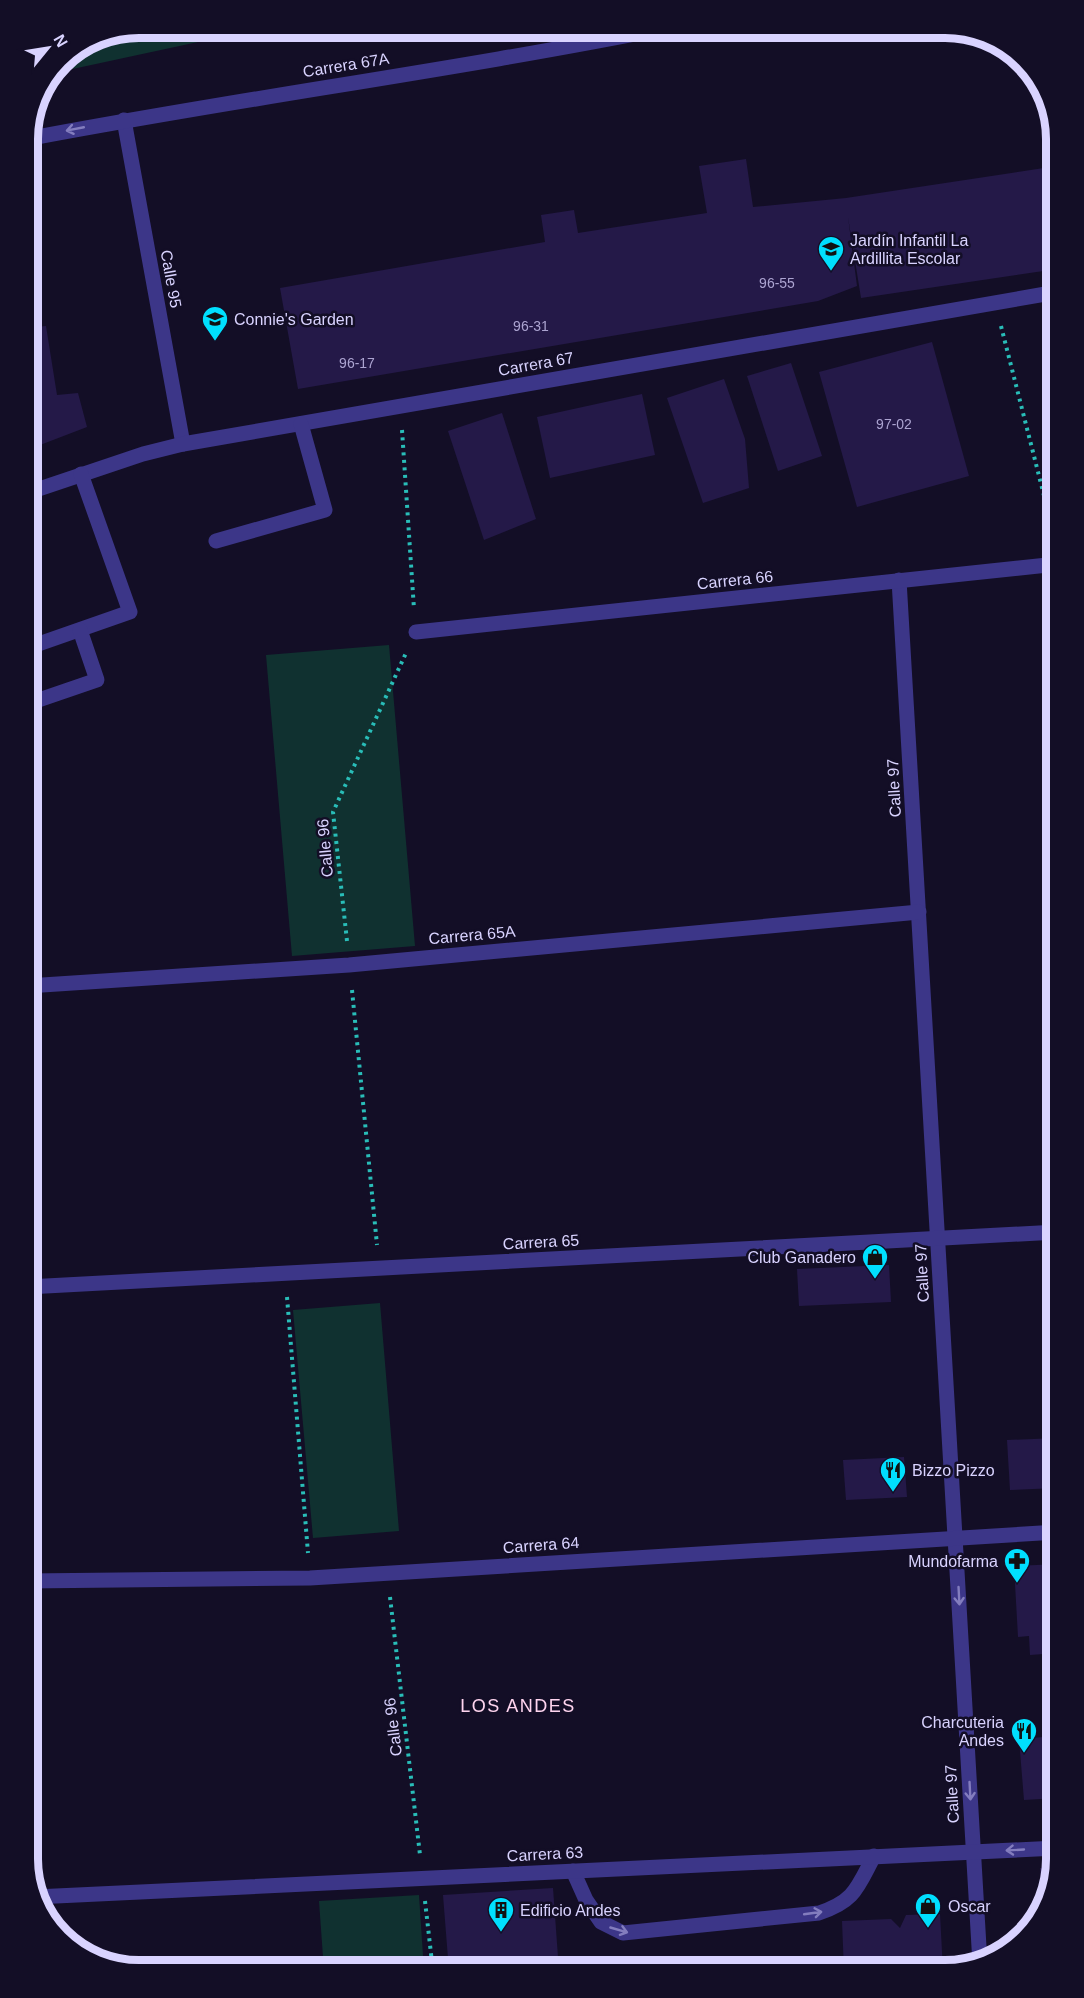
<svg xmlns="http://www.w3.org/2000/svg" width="1084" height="1998" font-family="Arial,sans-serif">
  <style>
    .green { fill: #103130 }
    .building { fill: #241948 }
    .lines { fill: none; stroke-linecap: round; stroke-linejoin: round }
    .path { stroke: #29bdb8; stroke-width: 4; stroke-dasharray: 3 4.5; stroke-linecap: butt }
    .minor { stroke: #3c3688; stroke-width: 15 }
    .oneway { stroke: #837dbe }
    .labels { text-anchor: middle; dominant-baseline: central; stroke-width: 5; stroke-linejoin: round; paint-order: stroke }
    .number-label { font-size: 14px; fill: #aca4d1 }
    .street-label { font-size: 16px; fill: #d9d3ff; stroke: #130e26 }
    .poi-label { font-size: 16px; fill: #d9d3ff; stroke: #130e26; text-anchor: start }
    .neighbourhood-label { font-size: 18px; letter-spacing: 1.5px; fill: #ffd5ef; stroke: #130e26 }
    .rim { fill: none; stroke: #d9d3ff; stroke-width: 8 }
  </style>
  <rect width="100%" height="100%" fill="#130e26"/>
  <g class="green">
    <polygon points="138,27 268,27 54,73 60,59 96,35"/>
    <polygon points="389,645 415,946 292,956 266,655"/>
    <polygon points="380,1303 399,1531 313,1538 293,1310"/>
    <polygon points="419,1895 424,1971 324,1971 319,1901"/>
  </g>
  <g class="building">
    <polygon points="1032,75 1048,95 1050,104 1037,106"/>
    <polygon points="746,159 753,207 846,198 1057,166 1057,269 861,298 848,217 857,286 818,301 298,389 280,288 545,242 541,215 574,210 578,233 707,213 699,166"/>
    <polygon points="46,326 57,395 78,393 87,427 27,450 27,328"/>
    <polygon points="932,342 969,476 857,507 819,372"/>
    <polygon points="791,363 822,456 778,471 747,376"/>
    <polygon points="724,379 745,439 749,488 703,503 667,398"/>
    <polygon points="642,394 655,455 550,478 537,417"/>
    <polygon points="502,413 536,519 484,540 448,431"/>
    <polygon points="889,1265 891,1302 799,1306 797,1269"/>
    <polygon points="1057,1438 1057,1488 1010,1490 1007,1440"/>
    <polygon points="904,1457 907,1497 846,1500 843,1460"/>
    <polygon points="1057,1564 1057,1653 1030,1655 1029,1636 1018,1637 1014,1566"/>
    <polygon points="1057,1736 1057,1798 1024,1800 1019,1739"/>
    <polygon points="1055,1867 1043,1906 1040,1868"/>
    <polygon points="553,1888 559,1971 449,1971 443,1895"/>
    <polygon points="940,1914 943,1971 844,1971 842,1921 891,1919 900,1928 906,1915"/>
    <polygon points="763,1963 763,1971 723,1971 722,1964"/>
    <polygon points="607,1967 607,1971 570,1971 570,1969"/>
  </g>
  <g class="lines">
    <g class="path">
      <polyline points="1001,326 1055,539"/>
      <polyline points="402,430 414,609"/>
      <polyline points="347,941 333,812 406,653"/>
      <polyline points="352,990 377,1245"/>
      <polyline points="287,1297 308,1553"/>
      <polyline points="390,1597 420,1855"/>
      <polyline points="425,1901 433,1971"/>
    </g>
    <g class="minor">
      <polyline points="124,120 183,444"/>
      <path d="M27,139C241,98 457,70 671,27"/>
      <polyline points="27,493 143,454 183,444 1057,292"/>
      <polyline points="216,541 325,510 301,424"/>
      <polyline points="899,580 980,1964"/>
      <polyline points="416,632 1057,564"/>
      <polyline points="27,648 130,612 81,474"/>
      <polyline points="27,704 97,680 80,630"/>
      <polyline points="27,986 349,965 919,912"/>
      <polyline points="27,1287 1057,1232"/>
      <polyline points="27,1581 310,1578 1057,1532"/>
      <path d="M573,1871L586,1900L601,1922L623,1933L819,1913C855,1901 857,1888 874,1856"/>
      <polyline points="35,1897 1057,1848"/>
    </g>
  </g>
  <defs><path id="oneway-shaft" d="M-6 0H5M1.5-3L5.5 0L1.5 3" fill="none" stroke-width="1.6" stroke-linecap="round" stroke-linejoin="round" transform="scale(1.5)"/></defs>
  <g class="oneway">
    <use href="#oneway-shaft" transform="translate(75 129) rotate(169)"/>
    <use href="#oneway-shaft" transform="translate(959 1596) rotate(87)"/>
    <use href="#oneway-shaft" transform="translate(970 1791) rotate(87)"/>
    <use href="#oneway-shaft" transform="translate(1015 1850) rotate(177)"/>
    <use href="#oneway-shaft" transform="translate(813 1913) rotate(-8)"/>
    <use href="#oneway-shaft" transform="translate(619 1930) rotate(16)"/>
  </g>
  <defs>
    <g id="school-pin" transform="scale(1.35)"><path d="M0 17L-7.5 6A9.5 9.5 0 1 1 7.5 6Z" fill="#00dffe" stroke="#130e26"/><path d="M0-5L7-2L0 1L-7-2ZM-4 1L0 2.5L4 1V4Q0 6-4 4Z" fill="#111"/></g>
    <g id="shop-pin" transform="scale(1.35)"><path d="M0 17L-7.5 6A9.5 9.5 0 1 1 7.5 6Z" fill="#00dffe" stroke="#130e26"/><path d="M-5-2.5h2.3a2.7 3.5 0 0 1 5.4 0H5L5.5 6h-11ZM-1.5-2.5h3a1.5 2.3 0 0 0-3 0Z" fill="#111"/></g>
    <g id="restaurant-pin" transform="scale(1.35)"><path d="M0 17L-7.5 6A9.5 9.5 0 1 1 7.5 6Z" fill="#00dffe" stroke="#130e26"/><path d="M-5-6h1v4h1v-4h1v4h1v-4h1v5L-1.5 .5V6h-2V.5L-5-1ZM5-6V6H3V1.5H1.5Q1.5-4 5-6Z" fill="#111"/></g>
    <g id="pharmacy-pin" transform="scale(1.35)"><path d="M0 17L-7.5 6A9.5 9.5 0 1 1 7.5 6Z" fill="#00dffe" stroke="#130e26"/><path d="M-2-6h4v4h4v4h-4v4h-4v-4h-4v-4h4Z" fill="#111"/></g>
    <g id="building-pin" transform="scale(1.35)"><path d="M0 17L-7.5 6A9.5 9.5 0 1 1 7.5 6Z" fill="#00dffe" stroke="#130e26"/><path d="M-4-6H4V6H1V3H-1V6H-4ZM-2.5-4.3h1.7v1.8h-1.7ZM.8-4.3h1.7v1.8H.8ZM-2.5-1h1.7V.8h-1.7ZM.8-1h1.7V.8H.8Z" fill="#111"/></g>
  </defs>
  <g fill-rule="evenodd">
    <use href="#school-pin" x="831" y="249"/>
    <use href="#school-pin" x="215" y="319"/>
    <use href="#shop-pin" x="875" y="1257"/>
    <use href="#restaurant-pin" x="893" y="1470"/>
    <use href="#pharmacy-pin" x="1017" y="1561"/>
    <use href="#restaurant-pin" x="1024" y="1731"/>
    <use href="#shop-pin" x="928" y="1906"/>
    <use href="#building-pin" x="501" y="1910"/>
  </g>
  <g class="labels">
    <g class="number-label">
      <text x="777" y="283">96-55</text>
      <text x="531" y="326">96-31</text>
      <text x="357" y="363">96-17</text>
      <text x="894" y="424">97-02</text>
    </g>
    <g class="street-label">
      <text transform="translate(346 65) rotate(-9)">Carrera 67A</text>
      <text transform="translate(171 279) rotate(80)">Calle 95</text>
      <text transform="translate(536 364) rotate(-10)">Carrera 67</text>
      <text transform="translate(735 580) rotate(-6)">Carrera 66</text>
      <text transform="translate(894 788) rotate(-93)">Calle 97</text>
      <text transform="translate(325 848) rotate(-95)">Calle 96</text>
      <text transform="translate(472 935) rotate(-5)">Carrera 65A</text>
      <text transform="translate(541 1242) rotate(-3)">Carrera 65</text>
      <text transform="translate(922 1273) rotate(-93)">Calle 97</text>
      <text transform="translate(541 1545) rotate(-4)">Carrera 64</text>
      <text transform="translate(393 1727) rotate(-97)">Calle 96</text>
      <text transform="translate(952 1794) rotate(-93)">Calle 97</text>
      <text transform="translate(545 1854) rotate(-3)">Carrera 63</text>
    </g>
    <g class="poi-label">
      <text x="850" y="240">Jardín Infantil La<tspan x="850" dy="18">Ardillita Escolar</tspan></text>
      <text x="234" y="319">Connie's Garden</text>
      <text x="856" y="1257" text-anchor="end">Club Ganadero</text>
      <text x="912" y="1470">Bizzo Pizzo</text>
      <text x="998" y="1561" text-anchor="end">Mundofarma</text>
      <text x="1004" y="1722" text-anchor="end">Charcuteria<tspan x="1004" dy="18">Andes</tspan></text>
      <text x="948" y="1906">Oscar</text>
      <text x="520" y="1910">Edificio Andes</text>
    </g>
    <g class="neighbourhood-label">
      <text x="518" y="1706">LOS ANDES</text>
    </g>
  </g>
  <path d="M0 0H1084V1998H0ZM139 38H945A101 101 0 0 1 1046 139V1859A101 101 0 0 1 945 1960H139A101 101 0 0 1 38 1859V139A101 101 0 0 1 139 38Z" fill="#130e26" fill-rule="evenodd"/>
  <path class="rim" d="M139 38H945A101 101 0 0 1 1046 139V1859A101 101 0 0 1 945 1960H139A101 101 0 0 1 38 1859V139A101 101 0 0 1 139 38Z"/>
  <g transform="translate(48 48) rotate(60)" stroke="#130e26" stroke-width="4.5" paint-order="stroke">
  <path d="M0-4.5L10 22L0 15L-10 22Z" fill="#d9d3ff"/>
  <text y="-9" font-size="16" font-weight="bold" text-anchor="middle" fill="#d9d3ff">N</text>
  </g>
</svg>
